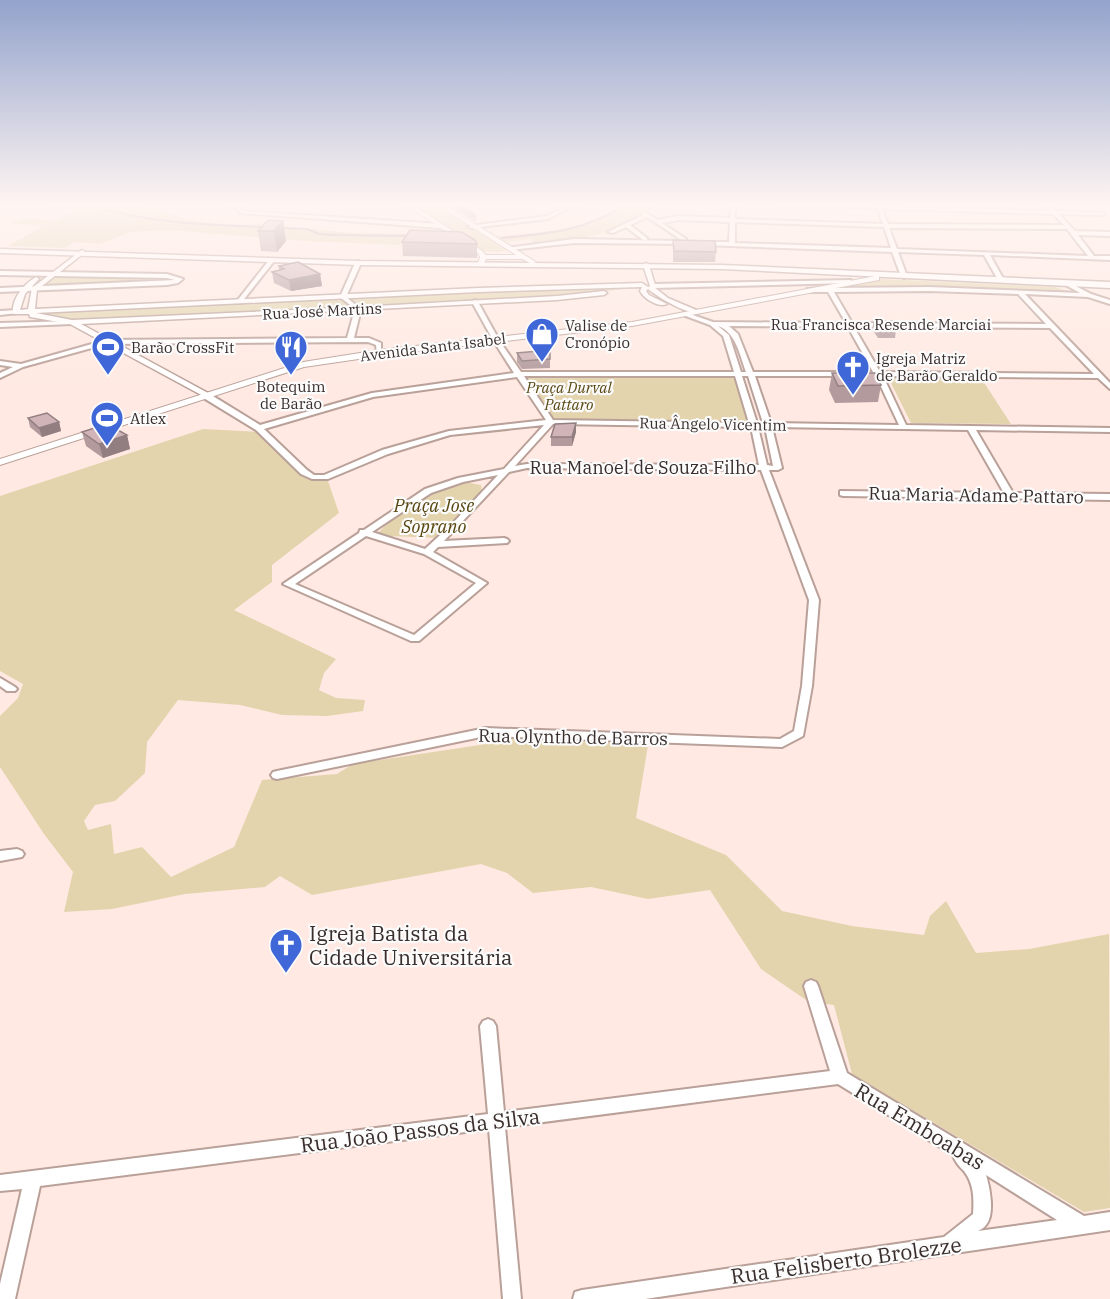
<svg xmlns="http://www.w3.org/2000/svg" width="1110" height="1299" font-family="'IBM Plex Serif',serif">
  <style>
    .green { fill: #e3d4ae }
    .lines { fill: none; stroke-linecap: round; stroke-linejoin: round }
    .stream { stroke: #b58aa2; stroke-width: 2 }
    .minor-casing { stroke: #b9a098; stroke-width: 4 }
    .tertiary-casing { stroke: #b9a098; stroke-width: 3 }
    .secondary-casing { stroke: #b9a098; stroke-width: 2 }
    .primary-casing { stroke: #b9a098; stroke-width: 3 }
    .minor { fill: #fff; fill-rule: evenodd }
    .tertiary { fill: #fff; fill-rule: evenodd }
    .secondary { fill: #fff; fill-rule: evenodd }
    .primary { fill: #fff; fill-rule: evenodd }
    .wall { fill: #b39b9d }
    .shaded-wall { fill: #927e80 }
    .building { fill: #d0b4b7; stroke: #927e80; stroke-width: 1.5 }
    .labels { text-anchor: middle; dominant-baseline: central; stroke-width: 4.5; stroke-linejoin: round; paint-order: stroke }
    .far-street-label { font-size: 15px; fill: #392e2b; stroke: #fbfbfb }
    .far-poi-label { font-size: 15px; fill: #392e2b; stroke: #fbfbfb; text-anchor: start }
    .far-park-label { font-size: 15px; font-style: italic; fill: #584610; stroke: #fbfbfb }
    .street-label { font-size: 18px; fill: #392e2b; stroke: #fbfbfb }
    .park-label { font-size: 18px; font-style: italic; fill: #584610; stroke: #fbfbfb }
    .near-poi-label { font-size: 21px; fill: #392e2b; stroke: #fbfbfb; text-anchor: start }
    .near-street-label { font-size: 21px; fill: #392e2b; stroke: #fbfbfb }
  </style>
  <rect width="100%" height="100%" fill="#ffe9e2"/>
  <g class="green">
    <polygon points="30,204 135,204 138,208 155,210 190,220 234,225 262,224 352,233 443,234 403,242 400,245 306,241 170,230 131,232 100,244 74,242 64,248 8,246 47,224 41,226 11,223 24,217 54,221 78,209"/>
    <path d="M409,204H432L492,237L561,230L590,224L623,204H657C645,216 621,228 604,233C597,235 592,234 586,239L537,244L529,239L500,243L508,249L500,252L480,251Z"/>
    <polygon points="53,274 166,276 178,281 37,288"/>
    <polygon points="882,279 1055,287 1071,292 891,286 836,288 832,286"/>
    <polygon points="637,286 638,287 578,295 363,308 350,298"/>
    <polygon points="343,297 355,309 73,322 41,313"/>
    <polygon points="522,371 733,374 749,423 554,420"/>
    <polygon points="888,377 981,378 1011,424 911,423"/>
    <polygon points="203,429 260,432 302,473 328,481 339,513 272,565 272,582 234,610 336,659 324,673 319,690 336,698 365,700 363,711 327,716 282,715 240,705 178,700 147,742 145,773 115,801 95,805 84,821 88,830 111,824 114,854 142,847 171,877 234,847 262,780 337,774 353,764 493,743 502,737 648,745 636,818 726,855 782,911 852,926 924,935 930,916 946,901 976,953 1029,949 1109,934 1110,1208 1084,1212 852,1074 834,1005 809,1002 761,969 710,890 648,899 591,887 533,893 507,873 481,864 312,895 280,876 265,887 185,894 112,909 64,912 73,872 44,834 0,767 0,716 18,698 23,684 0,671 0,496"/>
    <path d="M465,482L481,485L482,492L441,538L388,536L378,533C402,507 431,491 465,482Z"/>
  </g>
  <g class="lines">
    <g class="stream">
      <path d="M89,204C144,223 206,225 264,227"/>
      <polyline points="280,228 307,229 319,234 335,235 410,236"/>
      <path d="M502,238C548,234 588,230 627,204"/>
    </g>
    <g class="minor-casing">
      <g id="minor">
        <polygon points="231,204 236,204 241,211 441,224 444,226 441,228 240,213"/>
        <polygon points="570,204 576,204 548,219 471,228 468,226 547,216"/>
        <path d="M731,204H735V219L883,224L877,208L784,205L782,204L876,205V204H880L881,206L1050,211L1044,204H1049L1056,211L1105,213L1103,215L1059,214L1075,231L1110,232V236L1078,235L1094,256H1110V260L990,255L1004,280L1001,282L998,280L984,255L898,252L907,276L904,278L901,276L892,252L703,245L701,242H729L730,222L678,220L662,223L686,239L685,241L689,242V244L574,243L510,250L507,248L574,239L683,241L647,217L630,225L647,238V240H643L626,227L613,233L608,232L643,215L642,213L644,212L658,220L678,216L730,218ZM882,209L1053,214L1064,225L888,224ZM735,222L884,227L891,248L735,243ZM889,228L1067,229L1088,256L897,249Z"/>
        <polygon points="270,259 275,260 241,303 237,303 237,301"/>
        <polygon points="358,261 361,263 346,297 361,309 354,338 369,338 381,343 381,354 377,354 376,345 368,342 106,344 23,367 0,378 0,373 13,367 0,365 0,361 21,364 106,340 347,338 355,309 340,297 355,263"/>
        <polygon points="0,271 167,274 183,279 178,283 167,285 0,292 0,288 175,280 167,278 0,275"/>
        <polygon points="851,280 851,282 849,283 653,288 650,286 653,284"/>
        <path d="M1066,281L1091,294L1110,300V304L1088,297L1025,294L1110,383V389L1098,378L883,376L906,425L1110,428V432L976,430L1013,493L1110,494V500L843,496L840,495V491L1004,493L968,430L772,427L782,468L778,470H769L819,600L812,686L803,736L782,747L486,736L277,779L273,778L271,775L273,772L277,771L486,728L780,739L794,731L802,686L809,600L761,470L527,468L509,472L444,541L504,538L507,539L509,541L507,543L438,547L433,552L487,583L419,641H411L283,584L359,533L360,530H364L425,489L458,478L504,469L544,425L450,435L388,454L328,479H312L301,474L256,430L202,397V393H208L260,425L372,393L514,373L493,340L472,302L475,300L478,302L499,340L521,372H734L723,336L710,325L683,315V313H687L713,322L846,323L828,292H809L807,291V289L826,288L829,286L832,288L929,287L1080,293L1064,284V282ZM929,291L1018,294L1046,324L852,323L834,292ZM718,326C736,332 740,356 746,372H741L729,335ZM729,326L848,327L873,372H861L857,374L861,376H876L899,425L771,423L755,376H845L849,374L845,372H753L738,334ZM854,327L1050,328L1094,374L880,372ZM524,376H735L749,423L553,420ZM742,376H748L763,423H757ZM517,377L546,420L449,431L382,450L324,475H314L307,470L264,429L373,397ZM553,424L751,427L759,465L527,464L515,466ZM758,427H765L773,466L767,465ZM498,475L451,525L425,549L372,532L431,493L463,482ZM366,536L424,554L476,583L414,635L295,584Z"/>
        <polygon points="16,310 18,311 18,313 0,315 0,311"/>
        <polygon points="74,321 75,322 72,324 0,327 0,323"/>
        <polygon points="0,678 15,687 17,689 15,691 7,691 0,686"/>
        <polygon points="17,849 22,851 24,854 22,857 0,861 0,851"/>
        <path d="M811,980L816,982L818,986L847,1073L1084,1216L1110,1212V1230L645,1299H573L575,1292L582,1290L944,1237L973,1214C974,1198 974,1184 964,1171C959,1166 955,1162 953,1155L838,1084L505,1127L521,1299H503L489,1129L40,1186L15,1299H0V1284L22,1189L0,1191V1175L488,1114L480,1026L483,1021L488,1019L493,1021L496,1026L504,1112L830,1071L804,986L806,982ZM986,1175L1057,1220L978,1231C981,1229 984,1228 986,1225C995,1214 990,1188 986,1175Z"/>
      </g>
    </g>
    <g class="tertiary-casing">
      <path id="tertiary" d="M82,250L84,251V253L37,290L35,309L478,288L642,283L648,287L650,286L643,265L646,263L649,265L655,285L654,287L668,298L701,312C690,317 658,297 648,289L646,291L649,295L667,304C659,308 644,299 640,291L642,287L478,292L36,313L72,320L358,307L557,296L604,291L607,293L604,295L557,300L81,324L208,393L209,395L205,397L70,324L30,317L29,314H13C11,299 24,284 36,277L39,279L25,294L20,310L28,309L32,288Z"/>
    </g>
    <g class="secondary-casing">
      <g id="secondary">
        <polygon points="405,204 412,204 481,250 486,255 516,255 436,204 443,204 536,262 532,264 522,259 486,259 483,266 477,266 480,257 477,252"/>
        <polygon points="876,276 879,276 879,280 632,326 379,356 304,367 0,465 0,459 303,362 379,350 632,322"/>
      </g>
    </g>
    <g class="primary-casing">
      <polygon id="primary" points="0,249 358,261 722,265 1110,282 1110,288 722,269 358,265 0,253"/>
    </g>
    <use href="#minor" class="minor"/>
    <use href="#tertiary" class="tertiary"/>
    <use href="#secondary" class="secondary"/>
    <use href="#primary" class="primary"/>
  </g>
  <g class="wall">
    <polygon points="447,204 466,204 476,217 476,222"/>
    <polygon points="283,221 286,241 277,252 261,251 258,231"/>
    <polygon points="673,240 716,252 715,262 673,262"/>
    <polygon points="402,242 477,244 477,258 403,256"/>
    <polygon points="279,266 320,274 322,286 291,291 274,283 272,272 279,270"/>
    <polygon points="874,321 896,330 895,338 878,338 872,329"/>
    <polygon points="550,350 550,368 522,369 517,362 517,353"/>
    <polygon points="832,373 881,385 878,402 835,403 829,390"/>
    <polygon points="28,418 59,422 61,431 42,437 30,427"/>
    <polygon points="576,423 576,432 572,446 551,446 551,437"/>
    <polygon points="82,432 127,435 130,449 103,458 86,446"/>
  </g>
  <g class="shaded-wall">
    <polygon points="283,221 286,241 277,252 274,231"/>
    <polygon points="320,274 322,286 291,291 289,280"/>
    <polygon points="59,422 61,431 42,437 39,428"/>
    <polygon points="576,423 576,432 572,446 572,437"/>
    <polygon points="127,435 130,449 103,458 99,444"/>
  </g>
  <g class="building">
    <polygon points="455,204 466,204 476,217"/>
    <polygon points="268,220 283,221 274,231 258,231"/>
    <polygon points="410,230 462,232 475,240 477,244 402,242"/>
    <polygon points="673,240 715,241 716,252 674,251"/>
    <polygon points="298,262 320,274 289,280 272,272 284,269 279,266"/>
    <polygon points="874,321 892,321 896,330 879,330"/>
    <polygon points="550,350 550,359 522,361 517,353"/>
    <polygon points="832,373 875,373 881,385 838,386"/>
    <polygon points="47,413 59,422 39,428 28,418"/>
    <polygon points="576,423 572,437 551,437 555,424"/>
    <polygon points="107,424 127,435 99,444 82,432"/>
  </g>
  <linearGradient id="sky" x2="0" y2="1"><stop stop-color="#93a3cc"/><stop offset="0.53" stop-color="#fff5f2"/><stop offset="1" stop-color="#fff5f2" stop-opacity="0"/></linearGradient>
  <rect width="1110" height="386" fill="url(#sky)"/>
  <defs>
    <g id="shop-pin" transform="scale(1.725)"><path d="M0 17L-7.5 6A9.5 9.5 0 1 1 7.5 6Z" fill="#4067d8" stroke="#fbfbfb"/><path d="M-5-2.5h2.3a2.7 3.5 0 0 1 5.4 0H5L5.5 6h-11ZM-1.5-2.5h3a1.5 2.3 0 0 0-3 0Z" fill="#fff"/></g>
    <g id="stadium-pin" transform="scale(1.725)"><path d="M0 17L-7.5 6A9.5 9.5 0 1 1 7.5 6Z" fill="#4067d8" stroke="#fbfbfb"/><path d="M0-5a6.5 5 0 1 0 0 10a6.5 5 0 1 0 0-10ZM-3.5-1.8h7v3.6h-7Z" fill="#fff"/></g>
    <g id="restaurant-pin" transform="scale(1.725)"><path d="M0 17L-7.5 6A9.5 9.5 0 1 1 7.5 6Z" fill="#4067d8" stroke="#fbfbfb"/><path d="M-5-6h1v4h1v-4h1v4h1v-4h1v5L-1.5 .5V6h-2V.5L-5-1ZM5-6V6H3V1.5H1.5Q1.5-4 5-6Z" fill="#fff"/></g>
    <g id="church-pin" transform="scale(1.725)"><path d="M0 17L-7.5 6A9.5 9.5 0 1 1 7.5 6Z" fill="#4067d8" stroke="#fbfbfb"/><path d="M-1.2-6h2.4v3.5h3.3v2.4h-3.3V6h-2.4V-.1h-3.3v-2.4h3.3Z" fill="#fff"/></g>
  </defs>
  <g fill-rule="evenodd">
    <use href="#shop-pin" x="542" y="334"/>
    <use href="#stadium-pin" x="108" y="347"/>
    <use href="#restaurant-pin" x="291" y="347"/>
    <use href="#church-pin" x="853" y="367"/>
    <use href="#stadium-pin" x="107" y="418"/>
    <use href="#church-pin" x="286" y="945"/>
  </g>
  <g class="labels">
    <g class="far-street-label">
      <text transform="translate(322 311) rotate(-3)">Rua José Martins</text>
      <text x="881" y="324">Rua Francisca Resende Marciai</text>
      <text transform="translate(433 347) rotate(-7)">Avenida Santa Isabel</text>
      <text transform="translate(713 424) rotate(1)">Rua Ângelo Vicentim</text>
    </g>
    <g class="far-poi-label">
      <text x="565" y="325">Valise de<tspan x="565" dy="17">Cronópio</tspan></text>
      <text x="131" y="347">Barão CrossFit</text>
      <text x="876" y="358">Igreja Matriz<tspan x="876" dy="17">de Barão Geraldo</tspan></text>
      <text x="291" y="386" text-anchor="middle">Botequim<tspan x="291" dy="17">de Barão</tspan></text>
      <text x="130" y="418">Atlex</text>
    </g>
    <g class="far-park-label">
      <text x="569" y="387">Praça Durval<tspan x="569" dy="17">Pattaro</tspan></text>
    </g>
    <g class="street-label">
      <text x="643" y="467">Rua Manoel de Souza Filho</text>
      <text transform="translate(976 495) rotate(1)">Rua Maria Adame Pattaro</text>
      <text transform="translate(573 737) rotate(1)">Rua Olyntho de Barros</text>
    </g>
    <g class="park-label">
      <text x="434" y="505">Praça Jose<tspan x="434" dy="21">Soprano</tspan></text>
    </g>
    <g class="near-poi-label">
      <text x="309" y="933">Igreja Batista da<tspan x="309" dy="24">Cidade Universitária</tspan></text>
    </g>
    <g class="near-street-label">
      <text transform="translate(920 1126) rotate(31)">Rua Emboabas</text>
      <text transform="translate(420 1130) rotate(-7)">Rua João Passos da Silva</text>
      <text transform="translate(846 1260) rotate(-8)">Rua Felisberto Brolezze</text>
    </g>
  </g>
</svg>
